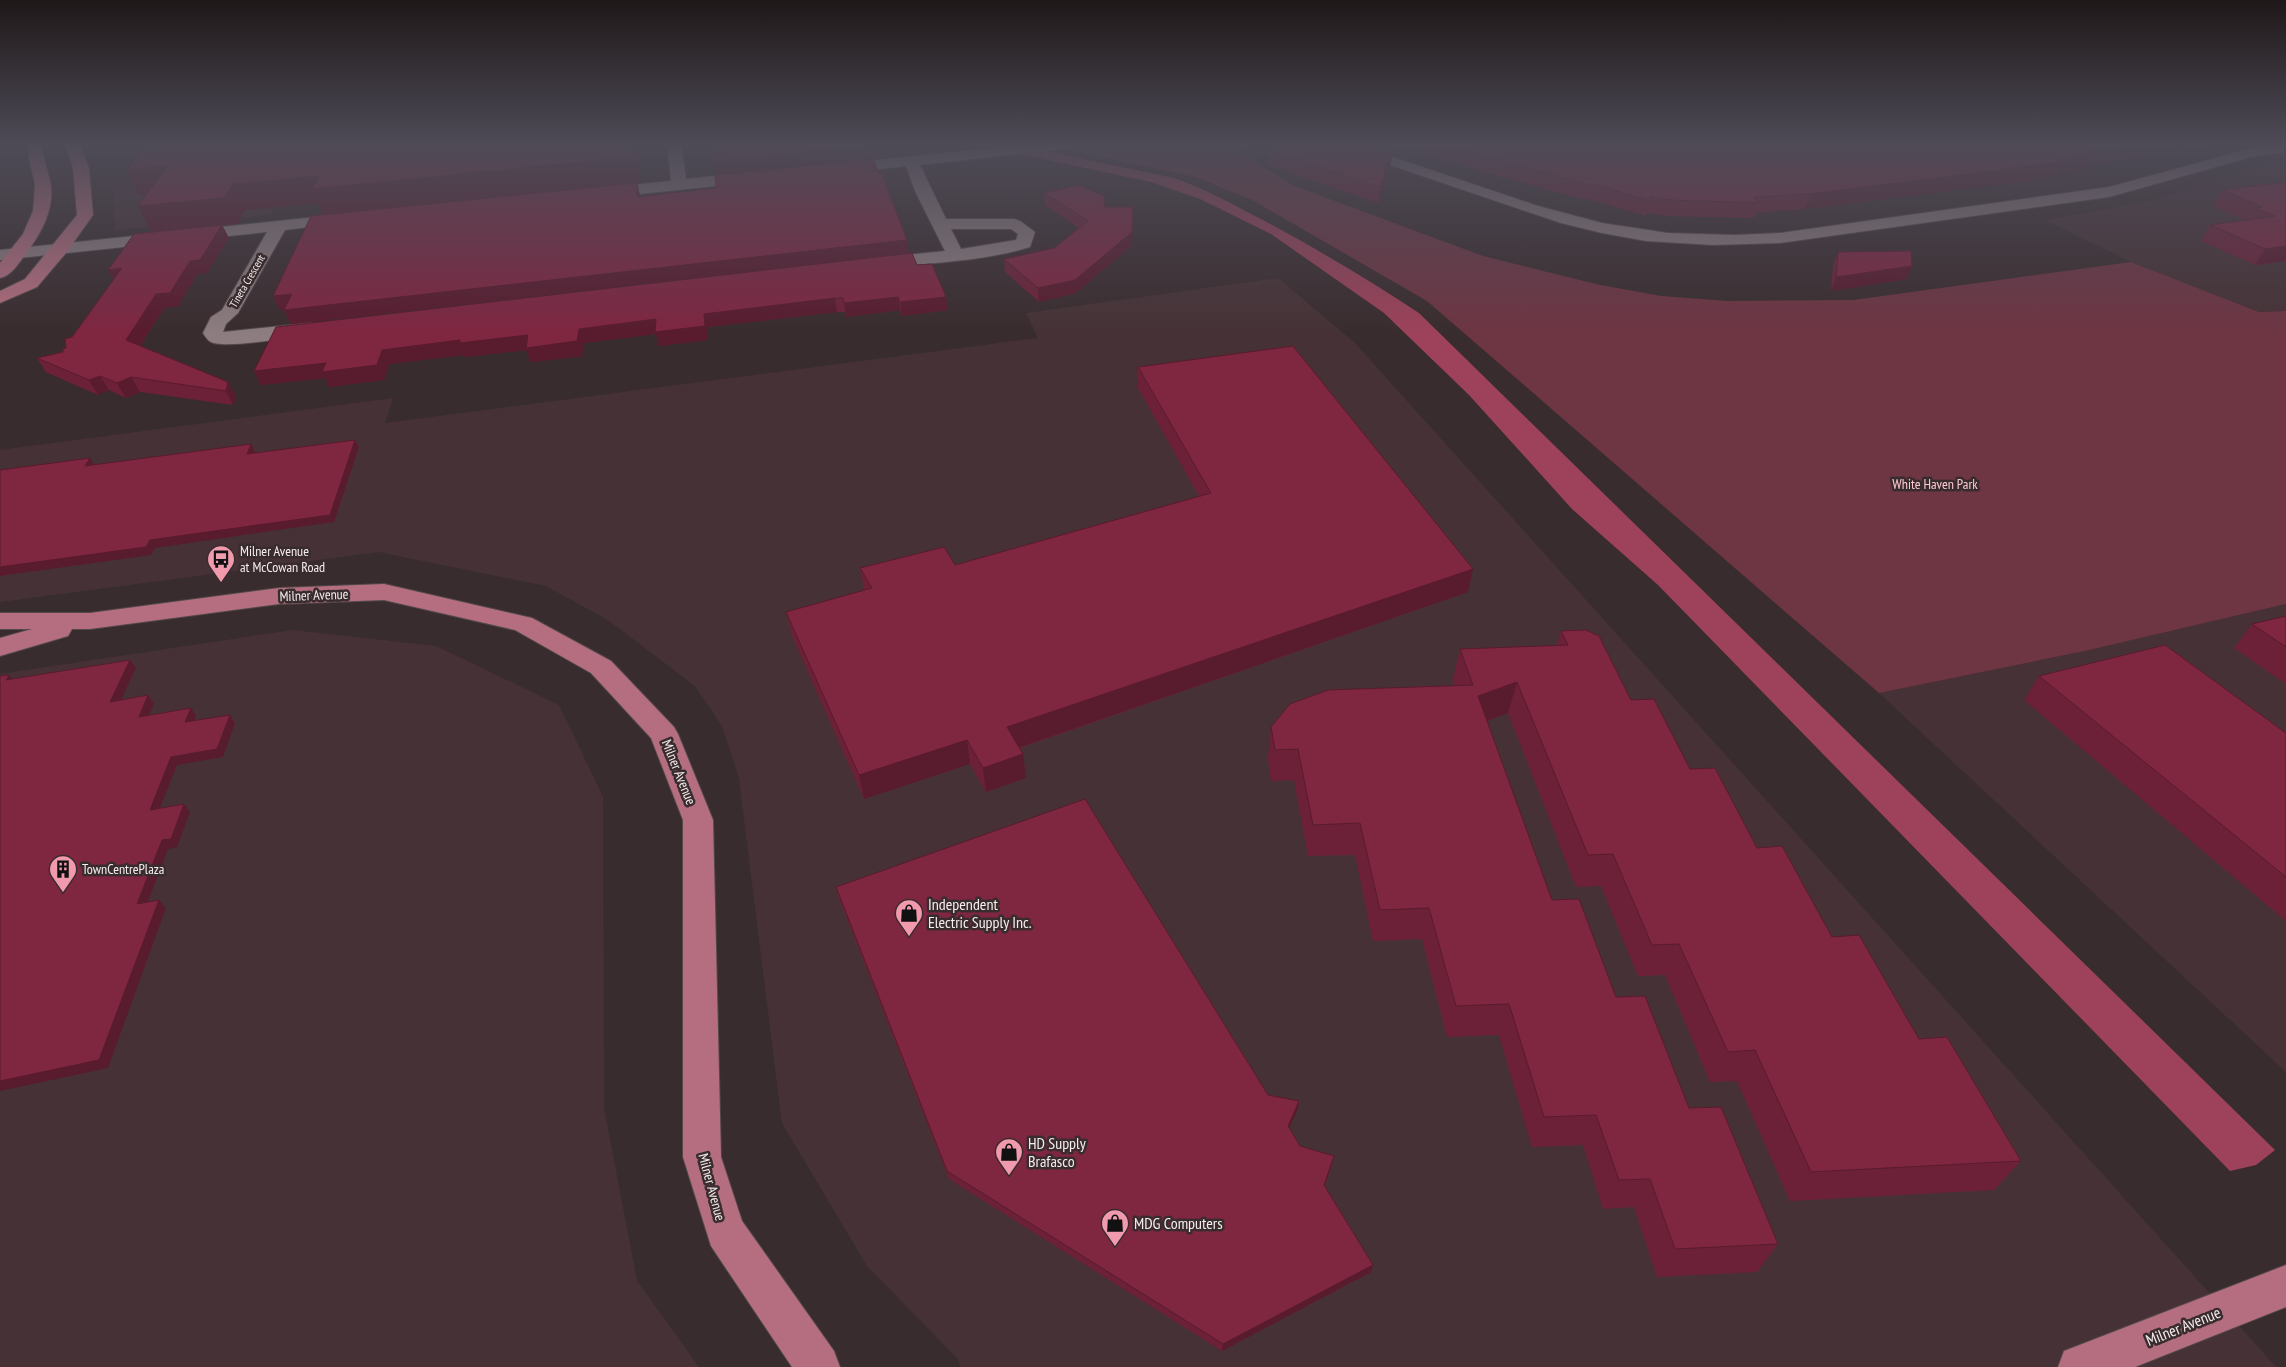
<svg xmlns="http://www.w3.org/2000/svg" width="2286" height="1367" font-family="'PT Sans Narrow',sans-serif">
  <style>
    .built { fill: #463236 }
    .green { fill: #6e3543 }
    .water { fill: #9d425a }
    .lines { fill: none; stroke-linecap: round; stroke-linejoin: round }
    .minor-casing { stroke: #53484a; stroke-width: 2 }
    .major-casing { stroke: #53484a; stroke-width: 2 }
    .minor { fill: #8d7d80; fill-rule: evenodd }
    .major { fill: #b46e7f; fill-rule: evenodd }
    .wall { fill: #6d2138 }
    .shaded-wall { fill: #591b2e }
    .building { fill: #7f2641; stroke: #591b2e }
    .labels { text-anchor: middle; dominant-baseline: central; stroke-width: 5; stroke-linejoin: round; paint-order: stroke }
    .far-street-label { font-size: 11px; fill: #f6edee; stroke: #392c2e }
    .park-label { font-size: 14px; fill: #fec9d2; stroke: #392c2e }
    .poi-label { font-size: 14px; fill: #f6edee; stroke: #392c2e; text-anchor: start }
    .street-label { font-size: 14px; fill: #f6edee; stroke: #392c2e }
    .near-poi-label { font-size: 16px; fill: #f6edee; stroke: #392c2e; text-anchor: start }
    .near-street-label { font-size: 16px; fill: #f6edee; stroke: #392c2e }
  </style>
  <rect width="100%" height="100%" fill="#392c2e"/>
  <g class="built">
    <polygon points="2276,163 2286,167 2286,311 2259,312 2131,262 2045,220 2146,202"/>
    <polygon points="280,167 289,178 271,215 115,230 112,183"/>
    <polygon points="1278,278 1354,342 2276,1367 960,1367 959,1360 867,1266 782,1123 739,778 722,726 695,686 608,620 546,586 379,552 0,602 0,450 393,398 385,423 1038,338 1026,313"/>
    <polygon points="2286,604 2286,1072 1879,693 2085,651"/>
    <polygon points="293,630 436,646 559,705 603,797 604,1108 637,1281 699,1367 0,1367 0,674"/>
  </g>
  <polygon class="green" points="1134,142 1257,142 1239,152 1292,185 1483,256 1600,285 1662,296 1728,301 1853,300 2131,262 2259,312 2286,311 2286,604 2085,651 1879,693 1427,301 1254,201 1196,177 1064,149"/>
  <path class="water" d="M964,142H1002L1174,178C1205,189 1232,204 1261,219C1315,248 1368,279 1419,313L2275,1150L2256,1165L2230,1171L1658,585L1572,509L1469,395L1384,313L1271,234L1200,199L1151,182Z"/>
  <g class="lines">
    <g class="minor-casing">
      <g id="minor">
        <polygon points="667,142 681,142 686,179 753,172 758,174 761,177 758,180 753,182 602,198 596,196 594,193 596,190 602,188 671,181"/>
        <path d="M1048,142H1097L1090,146L920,165L946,219H1014L1020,221L1035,232L1030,247C981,262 927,263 876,268L870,267L867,263L870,259L876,258L945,251L915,191L906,166L838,174L833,172L830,169L833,166L838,164ZM951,229H1011L1018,234L1016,240L961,249Z"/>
        <polygon points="1319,142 1343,142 1366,148 1538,206 1602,223 1668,233 1735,235 1780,233 2109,187 2249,149 2286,144 2286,152 2251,157 2109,197 1780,243 1713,245 1646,241 1602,233 1561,223 1390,165 1321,145"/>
        <path d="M345,214L351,216L353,219L351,222L285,230L238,313L226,324L223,332L310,323L317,325L319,329L317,333L310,335C292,337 224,349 211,342C208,341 205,336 203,333L211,317L222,310L267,232L0,260V250Z"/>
      </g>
    </g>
    <g class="major-casing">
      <g id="major">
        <path d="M28,142H42C42,156 47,167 50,180C56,208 41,234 25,255C18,264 11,276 0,278V263L23,234L33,211L35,185L29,158Z"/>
        <polygon points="64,142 78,142 89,168 93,215 66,253 37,287 0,303 0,291 25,279 77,215 73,168"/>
        <polygon points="384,584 532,618 611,661 674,727 678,734 713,820 721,1157 742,1221 834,1351 840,1367 792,1367 711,1246 683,1157 683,820 651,738 591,673 515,630 384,600 279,604 90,629 72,629 68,636 0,656 0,638 32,629 0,629 0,613 90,613 279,588"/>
        <polygon points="2286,1265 2286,1307 2135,1367 2058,1367 2064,1351"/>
      </g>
    </g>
    <use href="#minor" class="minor"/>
    <use href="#major" class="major"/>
  </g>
  <g class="wall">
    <polygon points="1277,142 2240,142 2186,149 2087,165 2086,169 2057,173 2055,177 1805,209 1756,213 1754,218 1667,216 1647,213 1646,216 1589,199 1581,199 1397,147 1394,155 1392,155 1390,167 1378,203 1268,165 1269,150 1272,148 1272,146"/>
    <polygon points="2247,142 2286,142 2257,146"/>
    <polygon points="2286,146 2286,156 2281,155"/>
    <polygon points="639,157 640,182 510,196 637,183 640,197 909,253 917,265 946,297 947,310 902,316 900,310 846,317 845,312 837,312 708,327 708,340 659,346 656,334 583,343 582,356 531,362 526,350 465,357 464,355 389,364 384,380 329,387 325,378 261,385 254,371 872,257 291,324 284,310 284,309 280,310 273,296 323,215 318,203 245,210 237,224 222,225 229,238 207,273 197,274 178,306 164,308 140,346 228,382 236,397 233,405 140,392 126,398 109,390 98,395 46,372 37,358 63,352 114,280 108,270 151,232 146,195 140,195 127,170"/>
    <polygon points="2286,182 2286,261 2255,265 2201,241 2210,225 2246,220 2213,206 2222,190"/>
    <polygon points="1044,193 1105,197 1105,207 1133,207 1132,245 1076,293 1039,302 1005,272 1004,259 1054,248 1079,228 1045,205"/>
    <polygon points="1838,252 1912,266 1906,279 1831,291 1833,265"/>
    <polygon points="1138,367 1468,592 1020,748 1023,754 1026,778 986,792 970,764 864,799 792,636 786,612 864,590 860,568 955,565 1199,496 1138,388"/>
    <polygon points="2286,616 2286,684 2234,648 2252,624"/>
    <polygon points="1561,631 1631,700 1757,848 2021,1161 1994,1190 1790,1201 1737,1081 1710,1082 1665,975 1638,976 1601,886 1576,887 1508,713 1487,721 1552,900 1689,1108 1778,1244 1757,1272 1657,1277 1634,1207 1603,1209 1583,1145 1532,1147 1499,1035 1447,1037 1422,939 1373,941 1355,855 1308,856 1294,780 1271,781 1268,759 1271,727 1455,686 1453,680 1460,649 1557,646"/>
    <polygon points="2039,676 2286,733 2286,921 2024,700"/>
    <polygon points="836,887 1298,1109 1289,1128 1300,1146 1332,1163 1325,1186 1373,1265 1371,1272 1222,1351 949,1179 838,896"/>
  </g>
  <g class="shaded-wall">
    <polygon points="636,142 639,157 640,182 323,215 318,203 245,210 237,224 222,225 229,238 207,273 197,274 178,306 164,308 134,354 126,340 152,233 138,206 233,184"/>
    <polygon points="1395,142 1397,142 1394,155"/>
    <polygon points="2146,142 2240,142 2186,149 2087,165 2086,169 2057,173 2055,177 1805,209 1810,194 2055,160 2088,152"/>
    <polygon points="2259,142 2286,142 2257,146"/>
    <polygon points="869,146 870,158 716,174 713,162"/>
    <polygon points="1392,152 1390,167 1378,203 1380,187"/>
    <polygon points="168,166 180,192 140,195 127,170"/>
    <polygon points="637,183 640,195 640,210 637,197"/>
    <polygon points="1133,207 1132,245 1076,293 1039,302 1038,288"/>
    <polygon points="907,240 909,253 291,324 284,310"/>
    <polygon points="2286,246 2286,261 2255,265 2265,249"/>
    <polygon points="1912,266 1906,279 1831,291 1836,277"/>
    <polygon points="122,268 116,283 108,270"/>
    <polygon points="292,294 298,308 280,310 273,296"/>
    <polygon points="898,297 900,310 846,317 844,303"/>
    <polygon points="946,297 947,310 902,316 900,302"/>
    <polygon points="835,298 837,312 708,327 708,340 659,346 656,334 583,343 582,356 531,362 526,350 465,357 464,355 389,364 384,380 329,387 325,378 261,385 254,371 382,350 460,340 579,329"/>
    <polygon points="100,376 109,390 98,395 89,380"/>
    <polygon points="131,377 140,392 126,398 117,383"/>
    <polygon points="228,382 236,397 233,405 226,391"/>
    <polygon points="355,440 359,447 334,522 155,548 151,555 0,576 0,567 150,540"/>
    <polygon points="251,444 255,452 251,462 247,454"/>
    <polygon points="90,458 95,466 85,466"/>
    <polygon points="1473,569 1468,592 1009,751 1007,727"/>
    <polygon points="130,660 136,668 116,710 110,702"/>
    <polygon points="9,675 15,683 6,680"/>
    <polygon points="1517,682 1508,713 1471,727 1478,696"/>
    <polygon points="148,695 154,704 145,725 139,717"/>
    <polygon points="191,708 196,716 191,731 185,722"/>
    <polygon points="230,715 235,723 223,757 177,765 156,818 150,810 171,757"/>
    <polygon points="967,740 970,764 864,799 859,775"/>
    <polygon points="1023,754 1026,778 986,792 983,768"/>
    <polygon points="184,804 190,812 177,847 168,849 144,912 137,904 162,840"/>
    <polygon points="159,900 166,908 108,1068 0,1091 0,1081"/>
    <polygon points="1299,1101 1298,1109 1286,1134 1288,1126"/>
    <polygon points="1334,1156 1332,1163 1322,1193 1324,1185"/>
    <polygon points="1373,1265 1371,1272 1222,1351 1223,1344"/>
  </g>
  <g class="building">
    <polygon points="151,142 633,142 633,157 312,189 319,176 233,184 224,198 138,206 168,166 127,170"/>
    <polygon points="711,142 867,142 869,146 713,162"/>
    <polygon points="1277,142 1357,142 1392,152 1380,187 1269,150 1275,147 1272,146"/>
    <polygon points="1435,142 2146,142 2088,152 2093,154 2055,160 2062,162 1810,194 1753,197 1759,203 1672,200 1650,197 1650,201 1593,184 1585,184"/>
    <polygon points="873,159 879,173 881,172 907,240 284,310 292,294 273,296 311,216 637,183 637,197 716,188 715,175"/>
    <polygon points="2286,182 2286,246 2265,249 2210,225 2275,216 2255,208 2262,207 2222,190"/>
    <polygon points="1079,185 1105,197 1104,207 1133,207 1132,232 1075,280 1038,288 1004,259 1054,248 1088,221 1044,193"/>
    <polygon points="222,225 200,260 190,261 170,293 156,294 126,340 228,382 226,391 131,377 117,383 100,376 89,380 37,358 63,352 63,349 66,348 65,339 72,337 122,268 108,270 134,234"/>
    <polygon points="1911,251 1912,266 1836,277 1838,252"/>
    <polygon points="912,253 917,265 932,264 946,297 900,302 898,297 844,303 843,298 835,298 704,314 705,326 655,332 656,319 579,329 577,341 526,348 528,335 460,343 460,340 382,350 377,365 322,372 326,363 254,371 276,327"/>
    <polygon points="1293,346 1473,569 1007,727 1023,754 983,768 967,740 859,775 786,612 872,588 860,568 944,547 955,565 1211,493 1138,367"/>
    <polygon points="355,440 330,515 150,540 146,547 0,567 0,470 90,458 85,466 251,444 247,454"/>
    <polygon points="2286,616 2286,647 2252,624"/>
    <polygon points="1586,630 1599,636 1631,700 1654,699 1690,769 1715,768 1757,848 1782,846 1832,937 1859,935 1919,1039 1947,1037 2021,1161 1811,1172 1755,1050 1728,1052 1679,944 1652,945 1613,854 1588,855 1517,682 1478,696 1552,900 1579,899 1616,997 1645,996 1689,1108 1721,1107 1778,1244 1675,1249 1650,1179 1619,1180 1596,1115 1544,1117 1509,1004 1456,1006 1429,908 1380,910 1360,823 1313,825 1298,749 1275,750 1271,727 1290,704 1328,690 1473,685 1460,649 1568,645 1561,631"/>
    <polygon points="2165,645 2286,733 2286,877 2039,676"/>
    <polygon points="130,660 110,702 148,695 139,717 191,708 185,722 230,715 217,749 171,757 150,810 184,804 171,839 162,840 137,904 159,900 99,1060 0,1081 0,676 9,675 6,680"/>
    <polygon points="1085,799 1268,1095 1299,1101 1288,1126 1300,1146 1334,1156 1324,1185 1373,1265 1223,1344 947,1171 836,887"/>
  </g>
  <linearGradient id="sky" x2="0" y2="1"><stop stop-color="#1f1819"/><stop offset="0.43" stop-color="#4e4b57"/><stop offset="1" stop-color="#4e4b57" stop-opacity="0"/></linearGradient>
  <rect width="2286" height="334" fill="url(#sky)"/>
  <defs>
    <g id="bus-pin" transform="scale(1.4375)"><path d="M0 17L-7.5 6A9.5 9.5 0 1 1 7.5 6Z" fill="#f29aad" stroke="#392c2e"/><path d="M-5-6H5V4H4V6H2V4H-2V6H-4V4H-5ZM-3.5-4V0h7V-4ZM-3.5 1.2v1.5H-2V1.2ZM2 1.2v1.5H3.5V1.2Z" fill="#111"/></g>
    <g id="building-pin" transform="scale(1.4375)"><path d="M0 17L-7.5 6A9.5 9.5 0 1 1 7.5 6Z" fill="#f29aad" stroke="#392c2e"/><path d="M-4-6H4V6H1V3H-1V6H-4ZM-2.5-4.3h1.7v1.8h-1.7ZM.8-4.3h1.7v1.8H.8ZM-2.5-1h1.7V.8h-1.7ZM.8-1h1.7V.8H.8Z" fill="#111"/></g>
    <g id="shop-pin" transform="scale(1.4375)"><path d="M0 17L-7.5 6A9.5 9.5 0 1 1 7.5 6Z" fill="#f29aad" stroke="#392c2e"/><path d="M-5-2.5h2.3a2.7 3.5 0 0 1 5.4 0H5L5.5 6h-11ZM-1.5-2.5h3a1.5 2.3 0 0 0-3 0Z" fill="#111"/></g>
  </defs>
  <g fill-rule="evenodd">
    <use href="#bus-pin" x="221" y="559"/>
    <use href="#building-pin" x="63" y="869"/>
    <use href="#shop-pin" x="909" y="913"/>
    <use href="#shop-pin" x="1009" y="1152"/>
    <use href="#shop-pin" x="1115" y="1223"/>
  </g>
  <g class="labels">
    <g class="far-street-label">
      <text transform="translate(247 281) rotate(-60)">Tineta Crescent</text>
    </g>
    <g class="park-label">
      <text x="1935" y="484">White Haven Park</text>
    </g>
    <g class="poi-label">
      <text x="240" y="551">Milner Avenue<tspan x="240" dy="16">at McCowan Road</tspan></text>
      <text x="82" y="869">TownCentrePlaza</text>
    </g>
    <g class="street-label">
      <text transform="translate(314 595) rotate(-2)">Milner Avenue</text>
      <text transform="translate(679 772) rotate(68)">Milner Avenue</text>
      <text transform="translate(712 1187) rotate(75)">Milner Avenue</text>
    </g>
    <g class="near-poi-label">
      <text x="928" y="904">Independent<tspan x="928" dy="18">Electric Supply Inc.</tspan></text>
      <text x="1028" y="1143">HD Supply<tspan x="1028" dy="18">Brafasco</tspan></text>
      <text x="1134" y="1223">MDG Computers</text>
    </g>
    <g class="near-street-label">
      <text transform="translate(2183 1326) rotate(-22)">Milner Avenue</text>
    </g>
  </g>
</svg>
